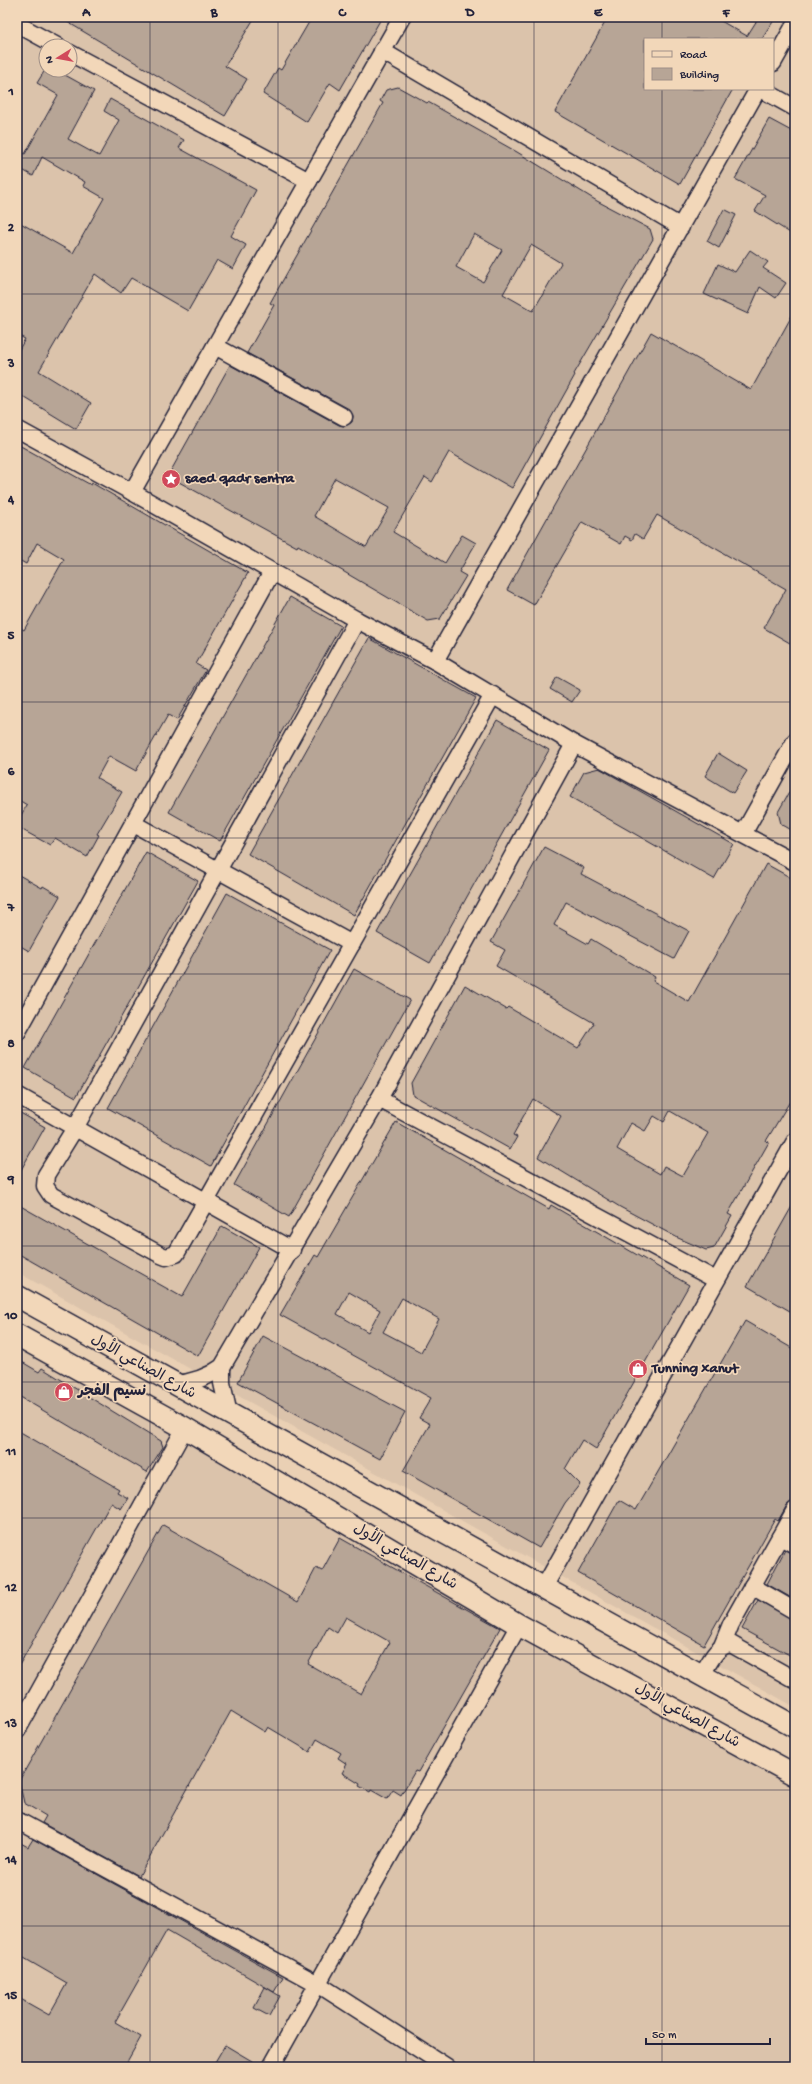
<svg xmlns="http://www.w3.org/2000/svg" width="812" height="2084" font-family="'Gochi Hand','Playpen Sans Arabic',sans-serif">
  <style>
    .built { fill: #dbc3ab; fill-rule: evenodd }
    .building { fill: #b7a596; stroke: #22223b; fill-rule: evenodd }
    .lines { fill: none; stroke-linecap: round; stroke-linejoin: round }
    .minor-casing { stroke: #22223b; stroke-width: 19 }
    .major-casing { stroke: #22223b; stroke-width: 24 }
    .minor { stroke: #f2d7b9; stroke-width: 16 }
    .major { stroke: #f2d7b9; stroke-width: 21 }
    .grid { fill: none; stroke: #22223b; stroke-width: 1; stroke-opacity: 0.55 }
    .labels { text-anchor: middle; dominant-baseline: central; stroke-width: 3.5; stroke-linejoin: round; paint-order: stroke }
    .poi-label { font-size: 15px; font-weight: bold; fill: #22223b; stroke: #f2d7b9; text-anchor: start }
    .street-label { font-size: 15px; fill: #22223b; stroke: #f2d7b9 }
    .neatline { fill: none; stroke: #22223b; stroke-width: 1.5 }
    .grid-label { font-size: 13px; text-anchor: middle; font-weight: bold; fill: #22223b }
  </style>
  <rect width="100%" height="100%" fill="#ead0b4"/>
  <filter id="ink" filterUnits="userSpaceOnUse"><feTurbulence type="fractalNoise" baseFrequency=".025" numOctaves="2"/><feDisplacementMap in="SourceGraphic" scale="8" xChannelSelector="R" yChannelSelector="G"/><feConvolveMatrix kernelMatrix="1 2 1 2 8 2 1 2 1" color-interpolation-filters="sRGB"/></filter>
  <g filter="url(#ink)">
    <g class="built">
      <path d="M17,17H795V1707L17,1272ZM645,39H773V89H645ZM46,46H70V70H46Z"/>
      <polygon points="17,1345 795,1774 795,2067 17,2067"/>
    </g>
    <g class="building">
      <polygon points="59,17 255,17 225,66 247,79 225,116"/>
      <polygon points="312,17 382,17 340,90 330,83 307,122 263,94 278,68 281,70"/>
      <polygon points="608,17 714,17 747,36 759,17 776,17 762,39 645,39 645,89 733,89 680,184 555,112"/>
      <polygon points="45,70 56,70 94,91 68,139 99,156 119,120 104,111 110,99 184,140 179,148 256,190 231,236 246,245 233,269 217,260 188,311 131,278 121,293 95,274 39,371 91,403 76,429 17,393 17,353 25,339 17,335 17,221 73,253 104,198 83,186 85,182 42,157 33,176 17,167 17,150 25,154 58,95 37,83"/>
      <path d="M398,87L427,103L428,102L517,152L597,201L650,229L653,239L574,374L575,375L512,488L449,452L432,482L425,477L393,532L445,563L462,535L476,543L459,572L466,576L440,619L428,621L298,545L297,547L168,476L230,365L339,425L345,426L352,422L353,416L349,409L247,353L274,305L270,303L383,103L380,101L386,90ZM474,234L502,250L483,282L456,267ZM531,245L561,263L533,311L503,294ZM335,478L389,508L366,547L314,516Z"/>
      <polygon points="769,119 795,133 795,236 755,211 765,195 735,179"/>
      <polygon points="724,209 736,215 719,248 707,241"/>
      <polygon points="750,250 768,262 763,268 786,283 776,298 760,287 748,314 704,294 718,264 735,272"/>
      <polygon points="795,310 795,646 764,628 786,589 657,515 643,539 635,534 632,540 625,536 621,544 582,522 534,605 507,590 651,332 751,390"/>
      <polygon points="17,444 91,485 92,483 248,573 196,664 206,670 177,720 168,715 136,771 109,756 97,778 122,792 97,834 99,835 87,857 55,838 50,845 17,827 17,822 27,805 17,799 17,626 24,630 64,559 37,543 26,564 17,559"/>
      <polygon points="290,597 341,626 220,841 169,812"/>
      <polygon points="369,638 476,698 354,915 248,854"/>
      <polygon points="557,677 580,690 572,702 550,689"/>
      <polygon points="497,720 549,750 430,963 377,933"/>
      <polygon points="718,753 747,771 733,793 705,776"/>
      <polygon points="599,768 734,844 714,879 570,797 584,772"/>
      <polygon points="795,782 795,832 781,824 778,812"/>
      <path d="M544,847L584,868L581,874L689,931L674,959L566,902L554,925L588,944L591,939L655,977L653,981L689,1002L766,864L795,880V1106L789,1103L766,1141L769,1142L728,1214L732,1216L714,1248L706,1250L678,1238L620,1207L538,1157L561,1116L533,1099L513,1135L517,1137L510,1149L413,1095L411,1083L465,985L506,1009L508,1007L578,1048L594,1023L496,966L505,950L491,942ZM670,1111L708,1133L683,1176L664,1166L660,1174L617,1149L631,1123L645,1131L654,1116L664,1122Z"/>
      <polygon points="146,852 198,881 76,1097 25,1068"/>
      <polygon points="17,874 42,888 43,886 60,896 29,951 17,944"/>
      <polygon points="227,893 330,950 211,1166 108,1108"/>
      <polygon points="354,969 410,1000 289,1217 234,1185"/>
      <polygon points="17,1111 45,1127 17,1177"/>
      <path d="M396,1122L549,1209L551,1205L689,1285L596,1449L582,1440L565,1469L580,1484L565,1503L539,1548L403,1471L430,1424L419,1418L431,1398L280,1315L315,1255L318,1257ZM349,1292L380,1310L368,1332L337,1314ZM402,1298L439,1319L421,1352L383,1332Z"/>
      <polygon points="795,1201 795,1314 747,1286"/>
      <polygon points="17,1204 182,1297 222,1226 259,1247 198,1356 17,1253"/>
      <polygon points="745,1321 795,1350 795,1501 787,1505 778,1521 775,1519 704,1645 578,1573 619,1500 636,1510"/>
      <polygon points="263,1336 405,1412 380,1459 238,1382"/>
      <polygon points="17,1359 39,1372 42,1368 161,1441 163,1447 147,1472 17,1395"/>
      <polygon points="17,1430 119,1489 117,1492 128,1498 121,1509 111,1503 17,1669"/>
      <path d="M163,1525L298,1602L316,1568L322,1571L340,1538L500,1628L418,1772L415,1771L401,1795L393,1790L387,1799L371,1790L370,1792L359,1786L360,1784L342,1773L347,1764L338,1758L341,1753L317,1739L310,1752L268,1727L265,1732L231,1711L139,1876L42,1823L46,1816L24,1803L19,1781ZM346,1617L390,1642L361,1694L308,1664L328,1627L337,1633Z"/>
      <polygon points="785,1550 795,1554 795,1600 767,1584"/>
      <polygon points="758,1600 795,1620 795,1658 742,1629"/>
      <polygon points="33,1839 283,1977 274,1992 167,1930 115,2022 141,2037 124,2067 17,2067 17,1997 49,2015 67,1983 17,1954 17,1841 28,1847"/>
      <polygon points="265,1987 280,1996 269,2016 254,2008"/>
      <polygon points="225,2045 262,2067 212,2067"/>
    </g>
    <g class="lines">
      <g class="minor-casing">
        <g id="minor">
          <polyline points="17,24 57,46"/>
          <polyline points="382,51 681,227"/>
          <polyline points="70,53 309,181"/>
          <polyline points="773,63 795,24"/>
          <polyline points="761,89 795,108"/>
          <polyline points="215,346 344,417"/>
          <polyline points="17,429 132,492 357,620 435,661 574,744 795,862"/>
          <polyline points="132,492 402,17"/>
          <polyline points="357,620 75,1128 46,1175 45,1186 51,1195 161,1255 166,1257 176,1254 493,695"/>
          <polyline points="435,661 758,89"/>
          <polyline points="134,824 352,944"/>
          <polyline points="743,834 795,741"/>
          <polyline points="17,1033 272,572"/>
          <polyline points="17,1095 292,1250"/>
          <polyline points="379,1099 716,1280"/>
          <polyline points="222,1367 222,1383 229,1414"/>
          <path d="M174,1384C193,1383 207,1378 222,1367L379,1099L574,744"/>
          <polyline points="780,1537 795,1545"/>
          <polyline points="752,1586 795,1611"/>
          <polyline points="543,1589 795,1141"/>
          <polyline points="722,1646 731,1624 795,1510"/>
          <path d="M701,1676C709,1664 716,1645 731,1644L795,1680"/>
          <polyline points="17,1731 185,1428"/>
          <polyline points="17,1820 318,1984 447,2067"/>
          <polyline points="271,2067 519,1625"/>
        </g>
      </g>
      <g class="major-casing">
        <g id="major">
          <polyline points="17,1296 795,1727"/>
          <polyline points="17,1335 185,1428 519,1625 795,1775"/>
        </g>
      </g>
      <use href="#minor" class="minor"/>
      <use href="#major" class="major"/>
    </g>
  </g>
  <path class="grid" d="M150,17V2067M278,17V2067M406,17V2067M534,17V2067M662,17V39M662,89V2067M17,158H795M17,294H795M17,430H795M17,566H795M17,702H795M17,838H795M17,974H795M17,1110H795M17,1246H795M17,1382H795M17,1518H795M17,1654H795M17,1790H795M17,1926H795"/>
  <defs>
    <g id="sight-disc" transform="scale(1)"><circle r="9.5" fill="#d1495b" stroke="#f2d7b9"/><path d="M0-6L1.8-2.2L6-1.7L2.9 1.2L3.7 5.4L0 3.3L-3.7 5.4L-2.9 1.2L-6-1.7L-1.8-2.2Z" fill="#fff"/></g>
    <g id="shop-disc" transform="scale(1)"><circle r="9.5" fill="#d1495b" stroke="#f2d7b9"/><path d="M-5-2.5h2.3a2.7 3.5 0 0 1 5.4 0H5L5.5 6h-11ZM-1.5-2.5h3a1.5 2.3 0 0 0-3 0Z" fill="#fff"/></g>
  </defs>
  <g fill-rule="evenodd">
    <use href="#sight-disc" x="171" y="479"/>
    <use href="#shop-disc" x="638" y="1369"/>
    <use href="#shop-disc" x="64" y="1392"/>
  </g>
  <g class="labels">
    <g class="poi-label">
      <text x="185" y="479">saed qadr sentra</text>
      <text x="652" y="1369">Tunning xanut</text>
      <text x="78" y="1392">نسيم الفجر</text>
    </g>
    <g class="street-label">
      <text transform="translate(143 1367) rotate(29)">شارع الصناعي الأول</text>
      <text transform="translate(405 1557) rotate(30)">شارع الصناعي الأول</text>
      <text transform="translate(687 1716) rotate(29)">شارع الصناعي الأول</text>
    </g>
  </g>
  <rect width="812" height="2084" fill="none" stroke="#f2d7b9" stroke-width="44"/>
  <rect x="644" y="38" width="130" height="52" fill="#f2d7b9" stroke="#9f8f87"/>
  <rect x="652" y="51" width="20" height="6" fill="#f2d7b9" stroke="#9f8f87"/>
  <text x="680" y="58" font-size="12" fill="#22223b">Road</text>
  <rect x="652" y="68" width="20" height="12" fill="#b7a596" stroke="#9f8f87"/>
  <text x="680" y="78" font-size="12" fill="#22223b">Building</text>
  <g transform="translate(58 58) rotate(259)"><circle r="19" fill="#f2d7b9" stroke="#9f8f87"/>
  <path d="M0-3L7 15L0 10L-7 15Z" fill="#d1495b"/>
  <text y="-6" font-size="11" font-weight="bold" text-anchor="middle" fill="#22223b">N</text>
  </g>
  <path d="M646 2038v6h124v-6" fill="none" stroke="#22223b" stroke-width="2"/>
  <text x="652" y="2038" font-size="12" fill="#22223b" stroke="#f2d7b9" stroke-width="3" paint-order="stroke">50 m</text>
  <rect x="22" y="22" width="768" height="2040" class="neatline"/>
  <g class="grid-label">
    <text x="86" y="16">A</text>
    <text x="214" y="16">B</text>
    <text x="342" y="16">C</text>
    <text x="470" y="16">D</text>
    <text x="598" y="16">E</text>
    <text x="726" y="16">F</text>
    <text x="11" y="95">1</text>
    <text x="11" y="231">2</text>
    <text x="11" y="367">3</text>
    <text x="11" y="503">4</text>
    <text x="11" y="639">5</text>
    <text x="11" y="775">6</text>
    <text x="11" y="911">7</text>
    <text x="11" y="1047">8</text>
    <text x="11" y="1183">9</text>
    <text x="11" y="1319">10</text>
    <text x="11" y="1455">11</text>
    <text x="11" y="1591">12</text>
    <text x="11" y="1727">13</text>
    <text x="11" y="1863">14</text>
    <text x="11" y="1999">15</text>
  </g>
</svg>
